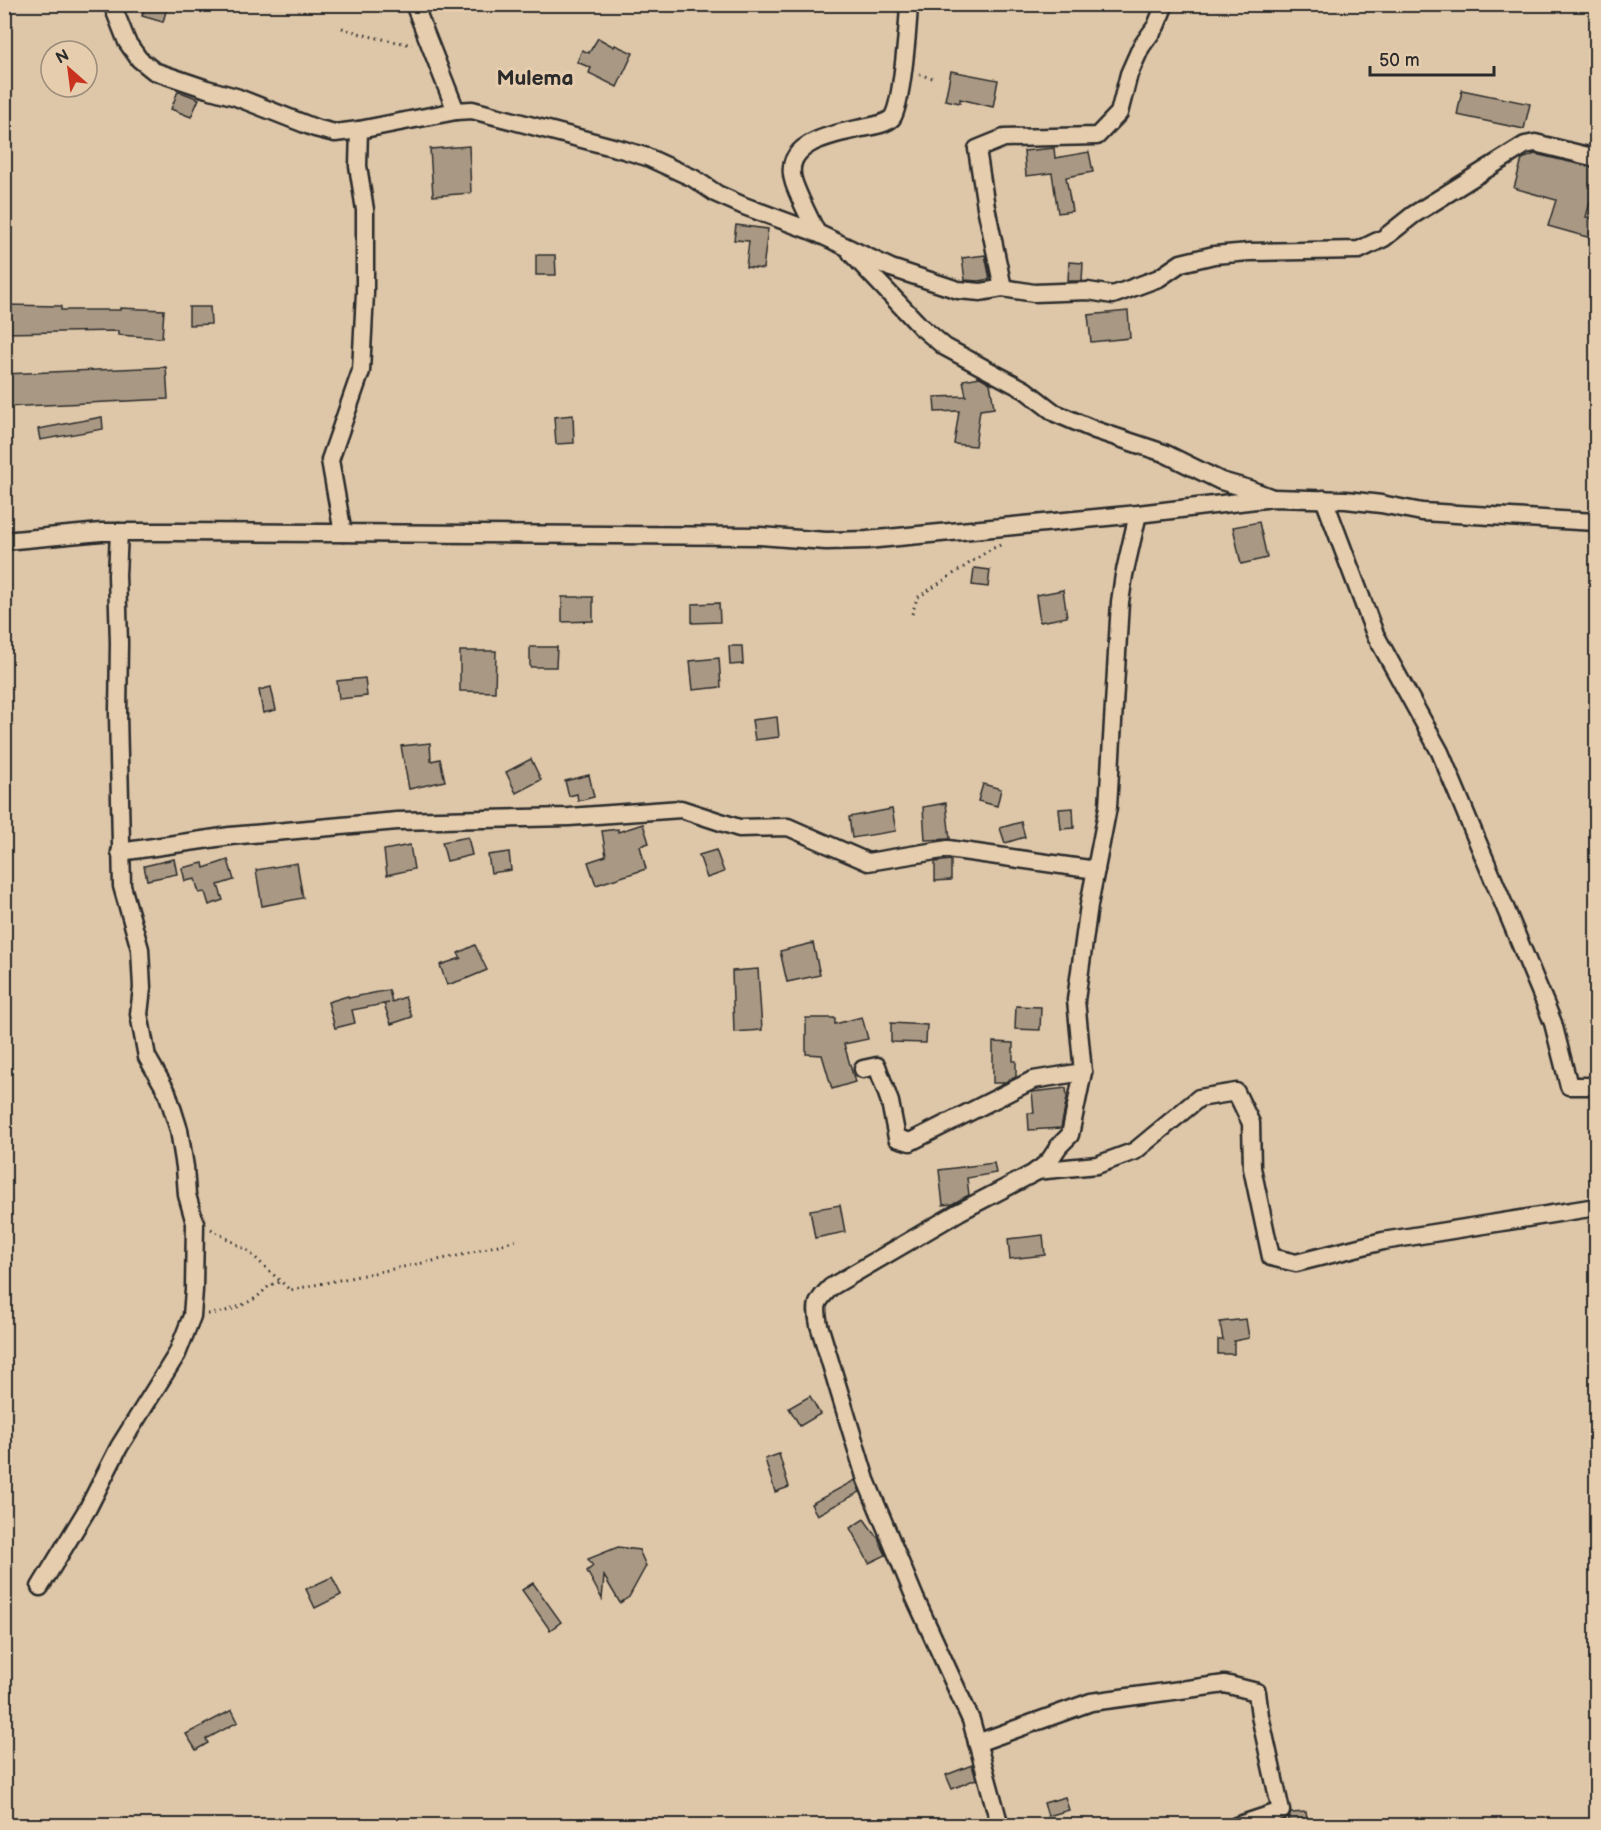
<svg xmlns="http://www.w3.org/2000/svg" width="1601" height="1830" font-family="'Balsamiq Sans',sans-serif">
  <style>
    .building { fill: #a99984; stroke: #2b2b2b; stroke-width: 1.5 }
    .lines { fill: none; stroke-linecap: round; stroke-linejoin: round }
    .minor-casing { stroke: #2b2b2b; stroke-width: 21 }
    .path { stroke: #2b2b2b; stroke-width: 3; stroke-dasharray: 1.5 4.5; stroke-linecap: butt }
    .minor { stroke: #e5cdae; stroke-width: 16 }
    .labels { text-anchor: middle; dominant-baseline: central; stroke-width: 6; stroke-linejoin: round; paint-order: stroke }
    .quarter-label { font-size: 21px; font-weight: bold; fill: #2b2b2b; stroke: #e5cdae }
  </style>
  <rect width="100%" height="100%" fill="#dec7a9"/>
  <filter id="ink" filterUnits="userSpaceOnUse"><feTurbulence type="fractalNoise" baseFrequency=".0167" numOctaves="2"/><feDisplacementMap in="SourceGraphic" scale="12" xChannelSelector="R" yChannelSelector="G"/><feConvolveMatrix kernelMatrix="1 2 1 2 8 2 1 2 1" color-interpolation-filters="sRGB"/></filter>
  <g filter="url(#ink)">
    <g class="building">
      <polygon points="145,4 168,4 163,22 142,16"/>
      <polygon points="598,38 614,47 615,45 633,53 617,87 589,73 591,68 577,62 582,50 589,53"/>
      <polygon points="951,71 998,80 993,107 960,99 960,103 945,100"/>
      <polygon points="1462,90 1530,104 1524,129 1457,115"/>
      <polygon points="178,91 199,99 191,117 171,109"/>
      <polygon points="469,146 471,193 433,196 430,149"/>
      <polygon points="1054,148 1055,158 1089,152 1093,172 1066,177 1072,211 1058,213 1052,173 1026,176 1024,151"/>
      <polygon points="1535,154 1596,168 1596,180 1586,217 1596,220 1591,238 1548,226 1556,200 1514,188 1522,159"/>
      <polygon points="736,225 768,229 763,269 746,267 749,241 734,240"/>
      <polygon points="536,255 555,255 556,275 536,275"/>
      <polygon points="985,255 990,279 978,281 965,280 962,258"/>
      <polygon points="1069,262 1083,263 1082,281 1068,281"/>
      <polygon points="4,305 61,306 61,310 120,310 120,308 164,310 162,338 118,335 118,331 4,333"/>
      <polygon points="189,307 210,307 211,324 189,325"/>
      <polygon points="1128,311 1130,338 1091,342 1088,315"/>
      <polygon points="166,367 168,399 4,407 4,374"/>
      <polygon points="980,377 990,383 994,408 980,410 975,446 954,444 959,411 935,412 934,397 966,396 963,380"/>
      <polygon points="573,415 574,443 556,444 554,417"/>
      <polygon points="102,417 103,429 40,440 38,429"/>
      <polygon points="1259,522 1267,558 1241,564 1233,527"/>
      <polygon points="974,568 990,570 988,587 972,585"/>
      <polygon points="1063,590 1067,617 1040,622 1036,595"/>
      <polygon points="562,597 593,597 593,621 562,622"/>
      <polygon points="719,603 720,622 692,623 692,604"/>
      <polygon points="729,646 742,646 743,664 730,665"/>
      <polygon points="530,647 557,647 556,667 530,667"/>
      <polygon points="460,651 496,651 495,692 460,691"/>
      <polygon points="719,658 721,687 693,690 690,661"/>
      <polygon points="365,678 367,696 339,699 337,681"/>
      <polygon points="271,687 276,710 263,713 259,690"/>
      <polygon points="777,717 779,737 755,740 752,720"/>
      <polygon points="430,743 431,761 440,759 445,781 409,789 401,746"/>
      <polygon points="531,759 541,780 516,793 506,772"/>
      <polygon points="589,775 594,797 578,801 577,794 569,796 565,781"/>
      <polygon points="983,784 1001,789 997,806 978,801"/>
      <polygon points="946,803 950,839 925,840 923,807"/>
      <polygon points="1073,808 1074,828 1061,829 1059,809"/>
      <polygon points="892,809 896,831 852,838 849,817"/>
      <polygon points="1021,822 1025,837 1005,843 1000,828"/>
      <polygon points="643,824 649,843 640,846 646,869 596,885 588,862 606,856 602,831 618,829 618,832"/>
      <polygon points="468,837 472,855 447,861 442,842"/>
      <polygon points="410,845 414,869 387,875 384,850"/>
      <polygon points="716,850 724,872 707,878 699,855"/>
      <polygon points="509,852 511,870 491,873 488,855"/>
      <polygon points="174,859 177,874 147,880 144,866"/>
      <polygon points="228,860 234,880 218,885 223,900 209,905 205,892 199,893 195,879 185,881 182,868 203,863 204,868"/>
      <polygon points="951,860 951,880 935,881 935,862"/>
      <polygon points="297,863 303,898 262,906 256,870"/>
      <polygon points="813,943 820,975 787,982 780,951"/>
      <polygon points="475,945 487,970 468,978 447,985 440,965 461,958 458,953"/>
      <polygon points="758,969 762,1030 734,1032 732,971"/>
      <polygon points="389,990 392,1002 405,997 412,1017 391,1024 384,1004 389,1003 352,1010 355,1023 335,1028 328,1002 348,996 349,998"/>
      <polygon points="1016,1006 1041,1007 1040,1030 1015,1029"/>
      <polygon points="862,1017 868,1039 844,1044 855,1082 832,1089 822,1055 806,1054 806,1018 835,1018 835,1024"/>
      <polygon points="891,1023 927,1025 926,1043 891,1042"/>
      <polygon points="993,1042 1013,1043 1013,1061 1016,1061 1016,1077 1003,1083 993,1083"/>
      <polygon points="1066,1088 1067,1098 1061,1128 1029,1130 1028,1113 1034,1113 1032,1092"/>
      <polygon points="994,1163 996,1173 967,1178 969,1195 952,1204 943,1205 939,1170"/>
      <polygon points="840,1205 845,1232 815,1238 810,1210"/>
      <polygon points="1043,1235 1045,1255 1010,1259 1008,1239"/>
      <polygon points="1246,1319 1249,1338 1234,1341 1234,1354 1218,1354 1218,1340 1223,1340 1220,1322"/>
      <polygon points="810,1396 820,1414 800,1426 789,1408"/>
      <polygon points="779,1454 789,1487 775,1492 765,1459"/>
      <polygon points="855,1480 860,1492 817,1515 811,1504"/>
      <polygon points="864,1519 876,1536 877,1536 886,1555 869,1563 850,1528"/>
      <polygon points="618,1547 639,1550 646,1566 629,1597 620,1603 604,1576 602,1599 587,1571 593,1566 588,1559"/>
      <polygon points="332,1577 341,1595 315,1608 306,1589"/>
      <polygon points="533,1583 561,1622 550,1630 522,1590"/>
      <polygon points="232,1710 238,1722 206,1739 208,1743 196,1750 186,1734"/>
      <polygon points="972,1765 976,1779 952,1789 946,1775"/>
      <polygon points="1065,1797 1069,1810 1048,1816 1044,1803"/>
      <polygon points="1306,1812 1308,1826 1289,1826 1289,1818 1291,1813"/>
    </g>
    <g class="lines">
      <g class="minor-casing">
        <g id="minor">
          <polyline points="112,4 127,42 139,59 154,71 207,89 236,97 315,128 335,133 359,130 456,111 472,110 624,150 647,157 693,178 717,194 744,206 817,233 891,268 958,290 981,292 1003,288 1034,293 1088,291 1113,295 1159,278 1181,263 1214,255 1249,252 1359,250 1384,238 1413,215 1525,145 1535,143 1596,158"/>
          <polyline points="414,4 456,111"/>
          <path d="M817,233C809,217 800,200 794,183C780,142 835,134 862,128C871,126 885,125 892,118C902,105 908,25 909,4"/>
          <polyline points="851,253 920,326 945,347 1025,390 1055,413 1095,430 1164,453 1221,481 1249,489 1270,497"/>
          <polyline points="1003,288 986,207 977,149 1004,138 1097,136 1119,113 1129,74 1141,47 1156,26 1165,4"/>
          <polyline points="1324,499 1375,634 1440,752 1545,1003 1553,1023 1569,1086 1593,1086 1596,1084"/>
          <polyline points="343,533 330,460 361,371 365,293 365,210 358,166 359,130"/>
          <polyline points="4,541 101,532 175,532 760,536 826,541 867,540 1138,514 1273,498 1346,500 1381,504 1422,512 1596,522"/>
          <polyline points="120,852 230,836 397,821 569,817 681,809 739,828 788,827 868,862 948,849 1096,870"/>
          <polyline points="863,1069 877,1066 890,1102 897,1138 910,1142 1033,1080 1083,1072"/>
          <polyline points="1036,1171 1097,1165 1135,1151 1199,1098 1236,1092 1251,1123 1252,1168 1271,1257 1296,1263 1383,1241 1596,1207"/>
          <polyline points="40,1587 88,1508 119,1447 177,1354 192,1316 194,1290 195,1223 187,1195 185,1167 179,1130 167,1092 147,1057 139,1014 142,988 140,949 122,886 118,714 119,643 117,575 119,532"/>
          <polyline points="977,1743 1091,1702 1225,1684 1257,1692 1260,1716 1281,1811 1236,1826"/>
          <path d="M1000,1826L971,1720L915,1598L866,1480L819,1325C815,1304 816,1302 831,1287L959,1212L1036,1172L1049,1161L1059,1146L1070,1135L1083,1072L1076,1000L1089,905L1108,807L1120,602L1124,575L1138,514"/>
        </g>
      </g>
      <g class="path">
        <polyline points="433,7 444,7"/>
        <polyline points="342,28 368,36 412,45"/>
        <polyline points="919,75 933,78"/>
        <polyline points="912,614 917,598 991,549 1003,544"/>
        <polyline points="211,1229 248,1251 290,1290 462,1255 520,1239"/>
        <path d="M208,1314C224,1313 240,1307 254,1299C265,1292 267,1283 282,1282"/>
      </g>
      <use href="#minor" class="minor"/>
    </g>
  </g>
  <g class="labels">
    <g class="quarter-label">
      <text x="535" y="78">Mulema</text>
    </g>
  </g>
  <rect width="1601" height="1830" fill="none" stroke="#e5cdae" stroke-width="24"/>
  <rect x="12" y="12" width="1577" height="1806" fill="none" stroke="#2b2b2b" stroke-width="2" filter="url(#ink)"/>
  <g transform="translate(69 69) rotate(332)"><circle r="28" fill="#e5cdae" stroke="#9b8c7a" stroke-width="1.5"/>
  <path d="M0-4.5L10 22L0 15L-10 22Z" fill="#c8321e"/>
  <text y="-9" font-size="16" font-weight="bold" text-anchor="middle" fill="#2b2b2b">N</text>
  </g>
  <path d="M1370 66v9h124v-9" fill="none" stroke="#2b2b2b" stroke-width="3"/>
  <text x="1379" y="66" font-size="18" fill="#2b2b2b" stroke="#e5cdae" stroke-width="4.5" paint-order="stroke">50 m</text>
</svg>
